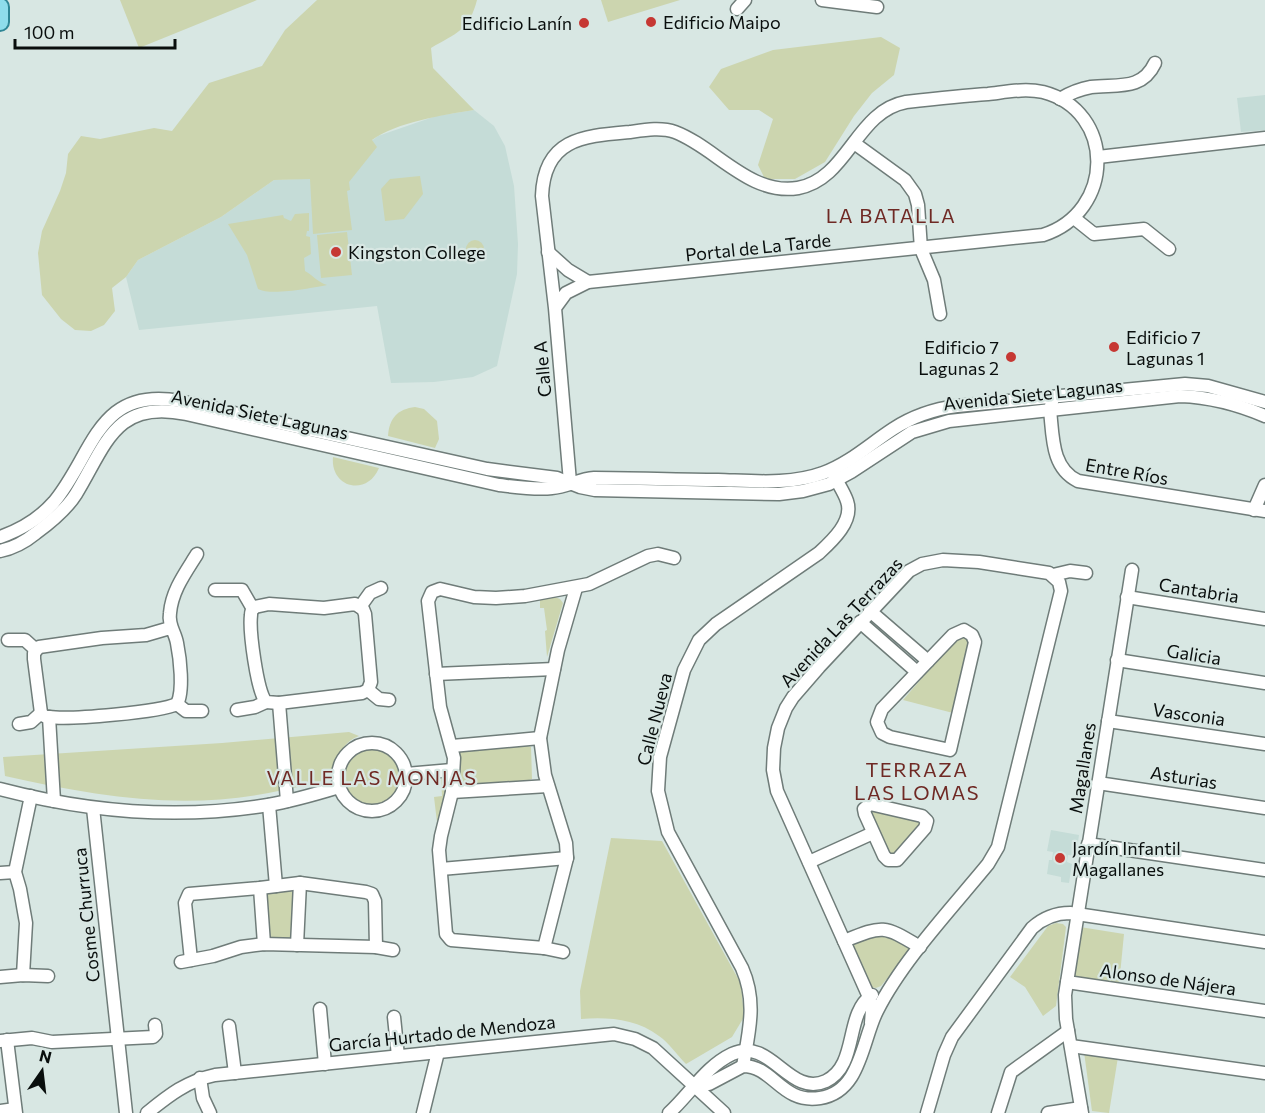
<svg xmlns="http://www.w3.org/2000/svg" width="1265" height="1113" font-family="Commissioner,sans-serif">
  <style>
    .built { fill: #c5dcd7 }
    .green { fill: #ccd5af }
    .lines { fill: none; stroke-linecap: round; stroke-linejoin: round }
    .minor-casing { stroke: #6f7c79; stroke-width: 15 }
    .major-casing { stroke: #2e8695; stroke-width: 20 }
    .minor { stroke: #fff; stroke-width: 12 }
    .major { stroke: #8eddeb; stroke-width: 16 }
    .poi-dot { fill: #c63833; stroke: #d8e7e3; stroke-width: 2 }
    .labels { text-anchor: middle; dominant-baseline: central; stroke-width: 4.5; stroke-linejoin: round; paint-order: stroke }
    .poi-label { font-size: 18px; fill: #090e0d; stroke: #d8e7e3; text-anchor: start }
    .street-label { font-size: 18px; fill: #090e0d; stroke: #d8e7e3 }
    .neighbourhood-label { font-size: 20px; letter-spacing: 1.5px; fill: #6f2924; stroke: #d8e7e3 }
  </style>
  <rect width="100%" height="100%" fill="#d8e7e3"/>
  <g class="built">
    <polygon points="1265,95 1265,130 1241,132 1237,98"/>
    <polygon points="474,110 494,126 505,146 514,186 518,244 517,274 497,366 473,377 434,382 391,383 377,306 139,330 126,277 138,260 221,217 274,180 322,178 378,136 436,116"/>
    <polygon points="1051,830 1079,835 1076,856 1068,855 1067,862 1072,864 1069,883 1061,882 1061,877 1047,874 1049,860 1052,860 1053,852 1047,851"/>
  </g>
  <g class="green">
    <polygon points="120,0 257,0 139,48"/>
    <path d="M317,0H477C469,31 456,33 431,48L433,68L474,110C443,115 397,122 372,140L377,147L349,182L350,190L347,191L352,230L313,234L310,179L274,180L221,217L138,260L126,277L112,288L115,311L104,325L91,331L75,330L61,319L42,295L38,253L42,231L60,191L66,173L68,154L81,136L100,139L154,128L172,131L209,83L262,66L285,30Z"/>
    <polygon points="601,0 680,0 608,22"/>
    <polygon points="881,37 900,48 894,75 872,93 854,116 825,162 795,179 765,179 758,165 773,119 759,110 729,110 709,87 721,69 773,50"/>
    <polygon points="420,176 423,194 404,219 385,221 381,189 390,179"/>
    <path d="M309,213V231H307L306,236L310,237L311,254L304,258L305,271C313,275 317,282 327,285C311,288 271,296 258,289L247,255L228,224L283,215L284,218L291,221L295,214Z"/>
    <polygon points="347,232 352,275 321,278 317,235"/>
    <circle cx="475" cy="249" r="9"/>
    <path d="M415,407L424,409L437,421L439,439L435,448L388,436C389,418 398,409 415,407Z"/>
    <path d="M333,457L379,468C367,497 330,488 333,457Z"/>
    <polygon points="552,596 560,599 563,603 547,657 545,631 547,630 544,608 540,608 540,598"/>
    <polygon points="959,635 971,640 953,713 903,700"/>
    <path d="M349,732L359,736C338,744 338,763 327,779C314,785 297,787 283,790C187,812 99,797 5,776L3,757L222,743Z"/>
    <polygon points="524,745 531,747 532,779 523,782 462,786 459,784 457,754 460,751"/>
    <circle cx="371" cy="777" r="28"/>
    <polygon points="448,776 446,795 437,822 434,797 442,796 441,779 432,779 432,777"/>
    <polygon points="868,808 924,821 898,857 888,856"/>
    <path d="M611,838L662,841L741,984L744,1017L732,1037L686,1064C677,1055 669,1043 659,1036C636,1019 609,1017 581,1019L580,991Z"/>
    <polygon points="290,889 294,895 292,936 287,940 270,939 266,890"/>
    <polygon points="1056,923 1063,924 1066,927 1056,1006 1043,1016 1025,987 1010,977 1048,926"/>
    <polygon points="1080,927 1124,934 1119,985 1073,977"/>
    <polygon points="877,931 909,944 911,949 881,986 876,988 871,987 851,943"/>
    <polygon points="1084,1052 1118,1057 1109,1113 1092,1111"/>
  </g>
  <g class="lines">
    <g class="minor-casing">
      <g id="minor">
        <polyline points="822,0 877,7"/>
        <polyline points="737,9 745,0"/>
        <path d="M1060,99C1070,93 1080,89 1091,87C1117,84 1142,91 1155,63"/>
        <polyline points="854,143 905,180 915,194 918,205 921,249 934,280 940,314"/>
        <polyline points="1098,157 1265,138"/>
        <polyline points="1074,218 1094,234 1144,229 1169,249"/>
        <polyline points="548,252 568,270 588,282"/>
        <path d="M555,308L566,293L588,282L1043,235C1115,212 1116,111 1043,92C1025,88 1006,92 988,94C960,96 933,99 906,102C856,111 848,179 798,188C750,196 715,147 675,132C661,127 644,130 630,132C584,136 544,138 542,196L555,308L570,482"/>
        <path d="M1052,402L1050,410C1053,436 1051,468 1078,481L1265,511"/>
        <polyline points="1254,510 1265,485"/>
        <path d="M0,537C20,530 40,518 54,502C94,454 97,386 180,401L487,469L557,478L580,487L595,490L779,494L803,491L829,484L851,472L912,432L949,421L1180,396C1210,397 1237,404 1265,416"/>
        <path d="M0,551C15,548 25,542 36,533C51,522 66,510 76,494C106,445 115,399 186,414L499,485C516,487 535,490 552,488C567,487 579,479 594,478C636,478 677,480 718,480C753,481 790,485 823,473C850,463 870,444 893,429C913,416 934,409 957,406L1185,384L1208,386L1265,402"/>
        <polyline points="1053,575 1070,571 1086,573"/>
        <polyline points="215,590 242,590 253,609"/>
        <polyline points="1127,597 1265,619"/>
        <path d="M269,604L324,608L355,604L363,609L365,614L371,682L368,690L362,693L279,703L266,702C257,691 249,631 251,615C251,610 252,610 255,607Z"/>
        <polyline points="360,607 370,593 381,588"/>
        <polyline points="870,611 928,661"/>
        <polyline points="860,622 917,672"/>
        <path d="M170,628L146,635L102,638L39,647L34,653V659L41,713C44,716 44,717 49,717C70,720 160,712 177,704C184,691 180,658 177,643C175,632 168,625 170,613C172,590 186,572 197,554"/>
        <polygon points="964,630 972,635 975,642 950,750 890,737 882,733 877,722 882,709 953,635"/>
        <polyline points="8,640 25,640 36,650"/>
        <polyline points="1117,660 1265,683"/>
        <polyline points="436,674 554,669"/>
        <polyline points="368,690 379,699 389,700"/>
        <polyline points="279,703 287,801"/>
        <polyline points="177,704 186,711 202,711"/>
        <polyline points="237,710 255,707 266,702"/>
        <polyline points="49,717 54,801"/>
        <polyline points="1108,721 1265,744"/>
        <polyline points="19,724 31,722 41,713"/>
        <circle cx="372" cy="777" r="34"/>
        <polyline points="452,746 540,738"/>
        <polyline points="406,774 452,770"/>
        <polyline points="1098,783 1265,808"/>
        <path d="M0,789C88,812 178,820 268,805C292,801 316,794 339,787"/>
        <polyline points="452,792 548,786"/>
        <polygon points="870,804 922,816 927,821 925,828 897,860 888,860 884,856 865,814 864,809"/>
        <polyline points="269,805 276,886"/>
        <polyline points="93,808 126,1113"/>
        <polyline points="1088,844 1265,870"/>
        <polyline points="809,862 873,833"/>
        <polyline points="441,869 567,858"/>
        <polyline points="0,873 15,872"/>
        <polyline points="260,888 264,944"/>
        <path d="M844,941C884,925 883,925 920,947"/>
        <polyline points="297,945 300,883"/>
        <polyline points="544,948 567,858 566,843 545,775 540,738 558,650 576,588"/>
        <polyline points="563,952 544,948 451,940 446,934 439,850 441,836 452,792 454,758 440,707 428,601 432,592 440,589 474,597 496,598 525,596 589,584 648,556 658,554 674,558"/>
        <polyline points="191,960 185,903 189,894 260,888 300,883 366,892 372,894 375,901 376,947"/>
        <polyline points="181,962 213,956 241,947 264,944 376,947 393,950"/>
        <polyline points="23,975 26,923 20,889 15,872 31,796"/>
        <polyline points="0,977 23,975 48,976"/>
        <polyline points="1067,982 1265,1011"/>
        <polyline points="320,1009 325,1064"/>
        <polyline points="394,1017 398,1056"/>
        <polyline points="229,1026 235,1073"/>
        <polyline points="7,1040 16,1113"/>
        <polyline points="0,1041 32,1038 52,1042 153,1037 156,1034 155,1025"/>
        <polyline points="1071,1046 1265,1073"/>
        <path d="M743,1066C749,1031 757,1002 742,968L668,832L658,791L660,757L684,670L699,640L716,624L819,553C832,541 854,521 847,501C844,492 838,484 834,475"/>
        <polyline points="200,1078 203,1098 210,1113"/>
        <path d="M695,1087L709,1084L743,1066C774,1066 781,1104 820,1098C861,1092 862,1040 877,1011C902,961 952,908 988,864L998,847L1061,591L1059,582L1049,573L979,562L943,560L922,564L909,571L819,667L793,697L786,708L778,728L774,748L773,770L777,791L869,997L872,1010L871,1023"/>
        <polyline points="0,1111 15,1109"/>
        <path d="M147,1113C169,1095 187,1081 215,1075L614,1034L635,1039L653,1048L724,1113"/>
        <polyline points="423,1113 438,1052"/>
        <path d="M669,1113C691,1093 705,1067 732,1054C771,1036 789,1098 826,1081C859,1065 844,1014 872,995"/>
        <path d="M927,1113L944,1055L952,1037L1032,928C1043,918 1055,913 1070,913L1265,942"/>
        <polyline points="998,1113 1011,1072 1068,1031"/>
        <polyline points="1048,1113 1081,1108"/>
        <polyline points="1082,1113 1066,1019 1065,995 1132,570"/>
      </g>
    </g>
    <g class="major-casing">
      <polyline id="major" points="0,7 0,22"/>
    </g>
    <use href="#minor" class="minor"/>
    <use href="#major" class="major"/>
  </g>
  <g class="poi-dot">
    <circle cx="651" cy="22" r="6"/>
    <circle cx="584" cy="23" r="6"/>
    <circle cx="336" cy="252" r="6"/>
    <circle cx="1114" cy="347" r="6"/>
    <circle cx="1011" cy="357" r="6"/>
    <circle cx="1060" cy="858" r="6"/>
  </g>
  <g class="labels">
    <g class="poi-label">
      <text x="663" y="22">Edificio Maipo</text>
      <text x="572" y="23" text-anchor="end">Edificio Lanín</text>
      <text x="348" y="252">Kingston College</text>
      <text x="1126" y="337">Edificio 7<tspan x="1126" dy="21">Lagunas 1</tspan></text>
      <text x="999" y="347" text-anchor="end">Edificio 7<tspan x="999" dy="21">Lagunas 2</tspan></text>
      <text x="1072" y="848">Jardín Infantil<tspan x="1072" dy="21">Magallanes</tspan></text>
    </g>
    <g class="street-label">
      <text transform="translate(758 247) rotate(-6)">Portal de La Tarde</text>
      <text transform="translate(542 369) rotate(-95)">Calle A</text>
      <text transform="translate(1033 394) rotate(-6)">Avenida Siete Lagunas</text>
      <text transform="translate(260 414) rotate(12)">Avenida Siete Lagunas</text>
      <text transform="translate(1127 471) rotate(10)">Entre Ríos</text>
      <text transform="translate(1199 590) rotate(9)">Cantabria</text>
      <text transform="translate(841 622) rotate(-47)">Avenida Las Terrazas</text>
      <text transform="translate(1194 654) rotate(9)">Galicia</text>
      <text transform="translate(1189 714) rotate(8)">Vasconia</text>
      <text transform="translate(654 719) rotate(-76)">Calle Nueva</text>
      <text transform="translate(1082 768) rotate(-81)">Magallanes</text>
      <text transform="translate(1184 777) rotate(9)">Asturias</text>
      <text transform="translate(86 915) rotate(-96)">Cosme Churruca</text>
      <text transform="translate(1168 979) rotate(8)">Alonso de Nájera</text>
      <text transform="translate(442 1033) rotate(-6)">García Hurtado de Mendoza</text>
    </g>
    <g class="neighbourhood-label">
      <text x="891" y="215">LA BATALLA</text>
      <text x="917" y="769">TERRAZA<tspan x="917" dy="23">LAS LOMAS</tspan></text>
      <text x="372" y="777">VALLE LAS MONJAS</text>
    </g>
  </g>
  <g transform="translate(42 1071) rotate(14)" stroke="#d8e7e3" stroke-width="4.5" paint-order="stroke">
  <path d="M0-4.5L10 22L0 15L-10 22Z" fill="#090e0d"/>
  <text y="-9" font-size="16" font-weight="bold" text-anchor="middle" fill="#090e0d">N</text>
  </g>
  <path d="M15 39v9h160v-9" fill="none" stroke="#090e0d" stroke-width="3"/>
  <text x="24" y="39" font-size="18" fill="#090e0d" stroke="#d8e7e3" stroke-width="4.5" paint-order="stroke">100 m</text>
</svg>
